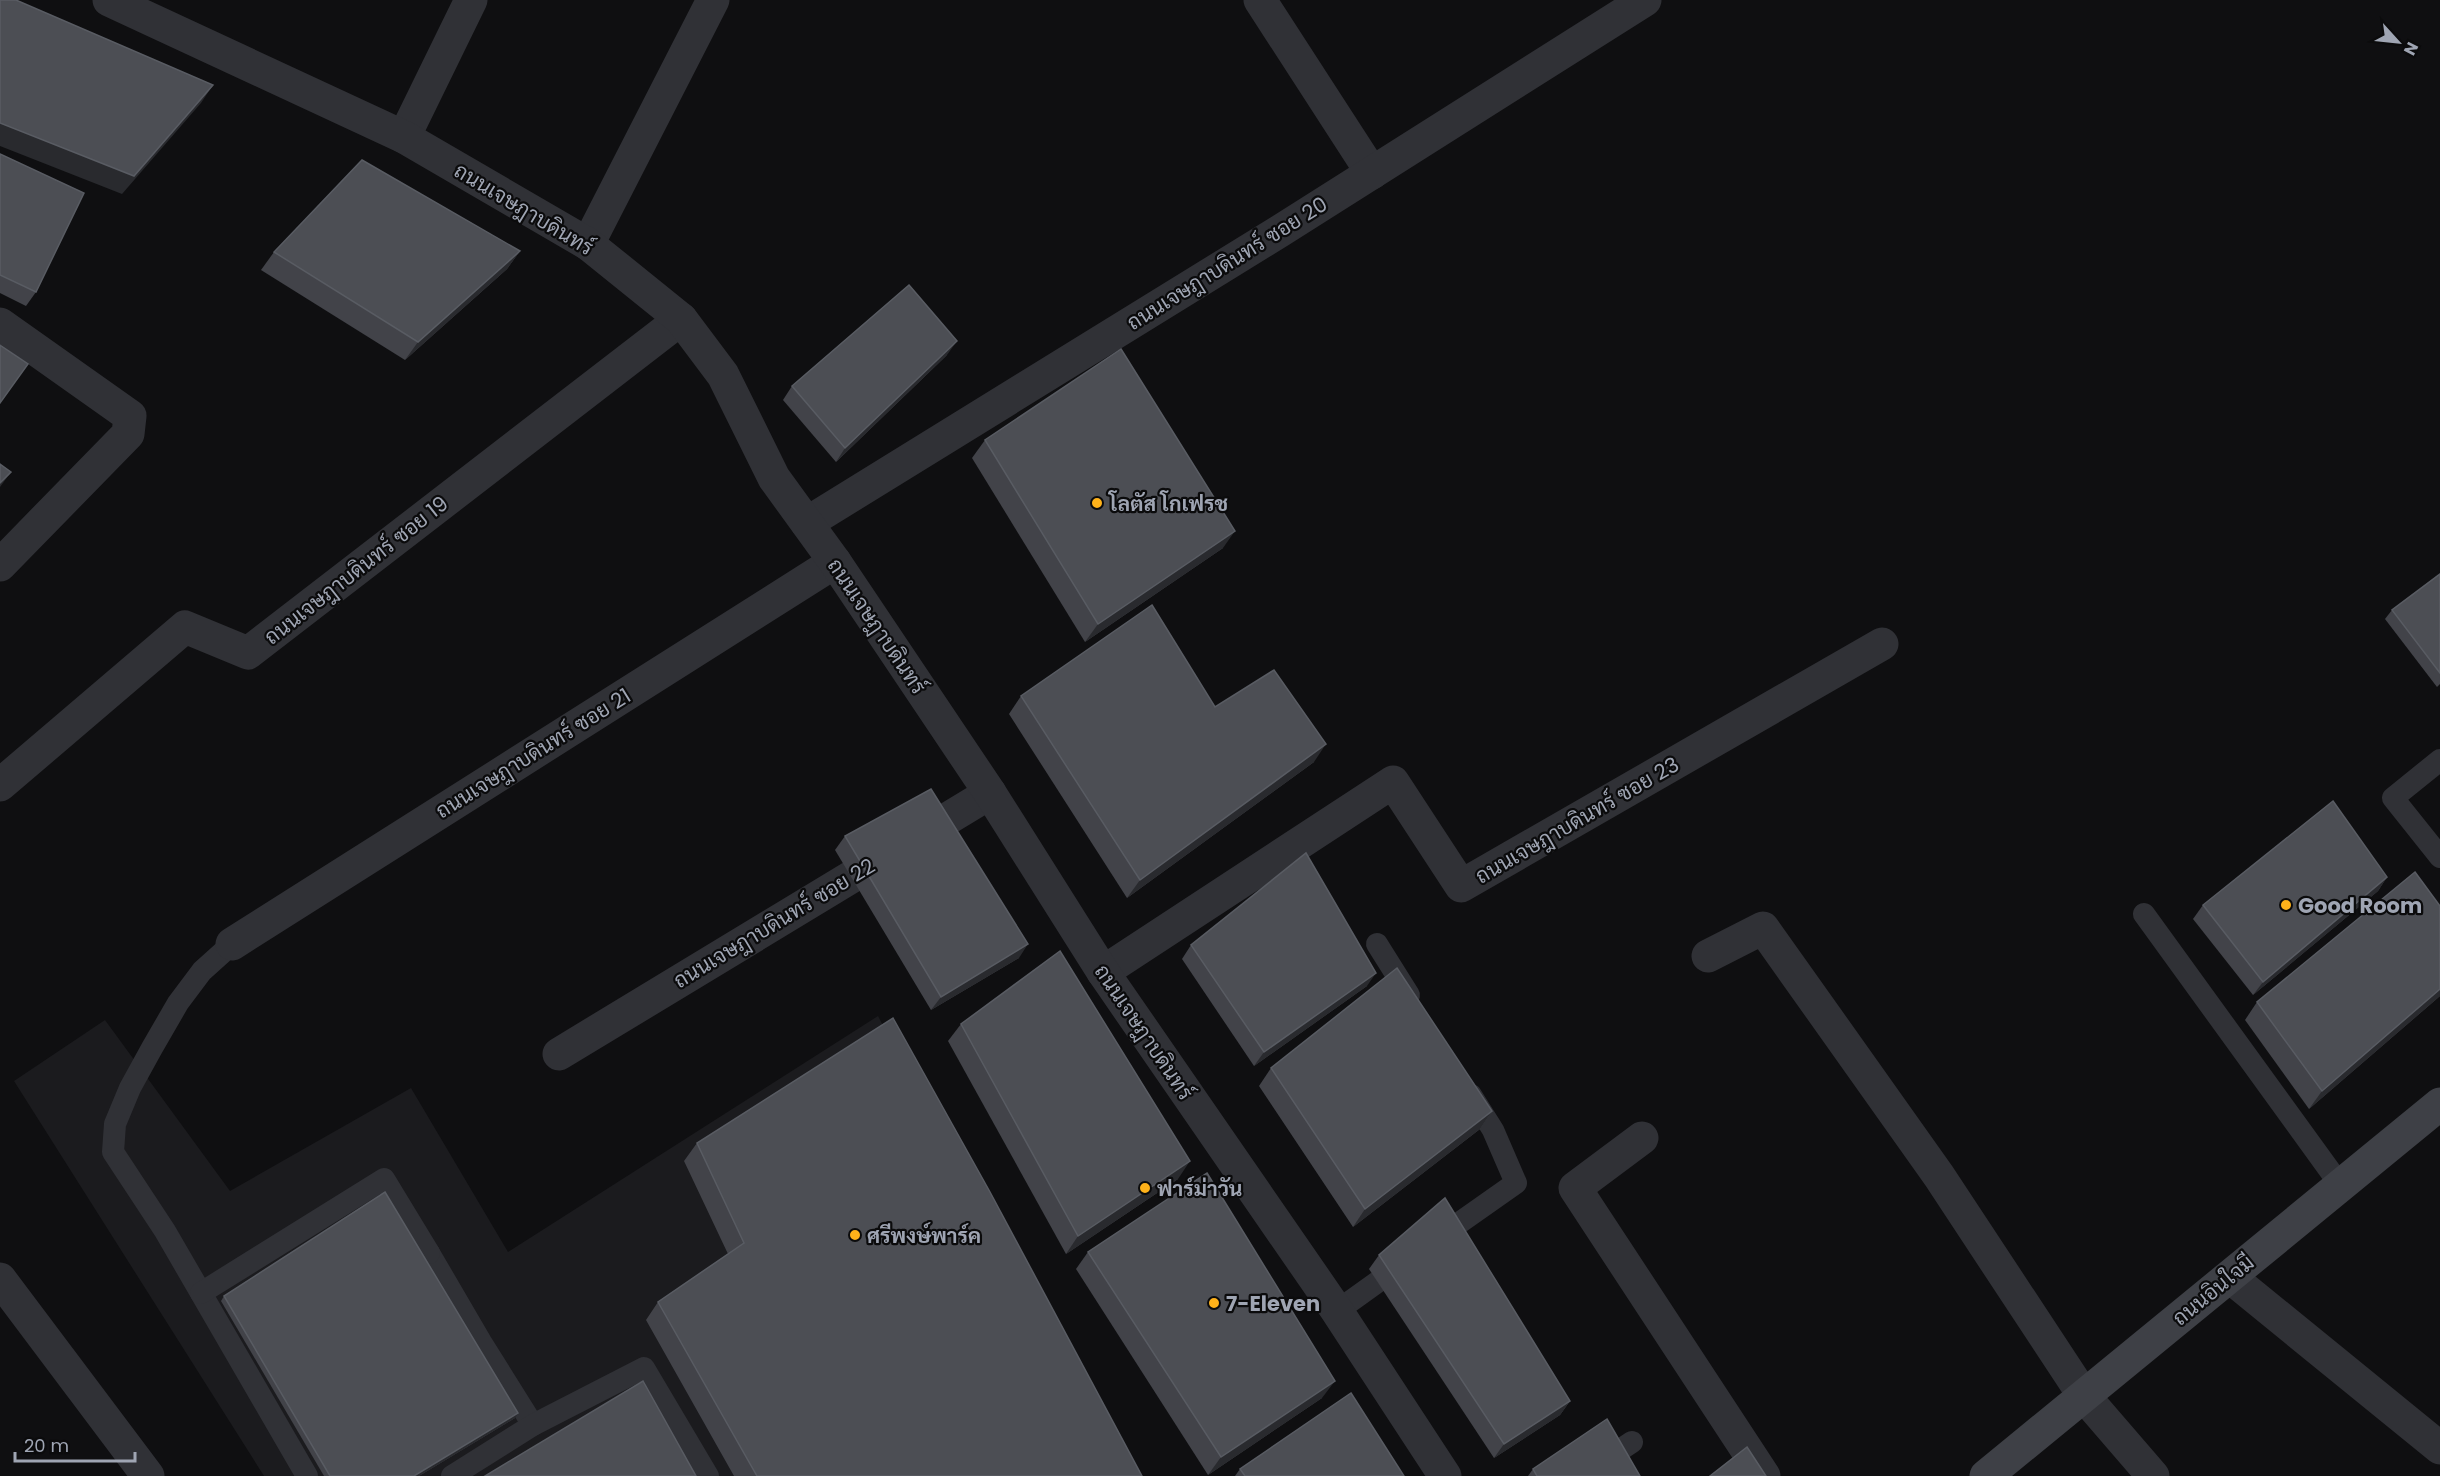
<svg xmlns="http://www.w3.org/2000/svg" width="2440" height="1476" font-family="Poppins,Sarabun,sans-serif">
  <style>
    .built { fill: #1b1b1e }
    .lines { fill: none; stroke-linecap: round; stroke-linejoin: round }
    .service { stroke: #303136; stroke-width: 22 }
    .minor { stroke: #303136; stroke-width: 33 }
    .tertiary { stroke: #303136; stroke-width: 33 }
    .secondary { stroke: #3e4046; stroke-width: 33 }
    .wall { fill: #424349 }
    .shaded-wall { fill: #292a2e }
    .building { fill: #4c4e54; stroke: #595c63; stroke-width: 1.5 }
    .poi-dot { fill: #ffb21a; stroke: #0b0b0c; stroke-width: 2 }
    .labels { text-anchor: middle; dominant-baseline: central; stroke-width: 4.5; stroke-linejoin: round; paint-order: stroke }
    .street-label { font-size: 21px; fill: #9fa5b3; stroke: #0b0b0c }
    .poi-label { font-size: 21px; font-weight: bold; fill: #9fa5b3; stroke: #0b0b0c; text-anchor: start }
  </style>
  <rect width="100%" height="100%" fill="#0f0f11"/>
  <polygon class="built" points="878,1016 1118,1476 264,1476 14,1081 105,1020 230,1191 411,1088 508,1252"/>
  <g class="lines">
    <g class="service">
      <polyline points="2440,760 2393,798 2440,857"/>
      <polyline points="2144,914 2341,1186"/>
      <polyline points="232,944 202,971 178,1003 152,1048 130,1088 115,1124 113,1152 165,1231 307,1476"/>
      <polyline points="1377,944 1409,995"/>
      <polyline points="1435,1240 1516,1183 1493,1130 1471,1095"/>
      <polyline points="399,1273 429,1253 481,1342 533,1425"/>
      <polyline points="201,1293 384,1179 429,1253"/>
      <polyline points="1337,1311 1401,1265"/>
      <polyline points="452,1476 533,1425 644,1368 708,1476"/>
      <polyline points="1581,1476 1632,1442"/>
    </g>
    <g class="minor">
      <polyline points="1260,0 1372,173"/>
      <polyline points="404,137 471,0"/>
      <polyline points="588,244 713,0"/>
      <polyline points="0,324 130,416 128,434 0,565"/>
      <polyline points="807,523 1280,231 1645,0"/>
      <polyline points="0,785 185,627 248,653 681,319"/>
      <polyline points="232,944 835,562"/>
      <polyline points="1708,956 1763,928 1939,1176 2084,1396 2153,1476"/>
      <polyline points="1103,972 1393,782 1461,886 1882,644"/>
      <polyline points="559,1054 990,793"/>
      <polyline points="1642,1138 1575,1188 1764,1476"/>
      <polyline points="2230,1277 2440,1448"/>
      <polyline points="0,1279 148,1476"/>
    </g>
    <polyline class="tertiary" points="109,0 404,137 588,244 681,319 723,375 774,478 835,562 990,793 1103,972 1337,1311 1445,1476"/>
    <polyline class="secondary" points="1986,1476 2440,1104"/>
  </g>
  <g class="wall">
    <polygon points="0,154 36,292 26,306 0,293"/>
    <polygon points="520,251 507,269 405,360 261,270 274,252"/>
    <polygon points="947,355 836,462 783,400 792,386"/>
    <polygon points="985,440 1223,548 1085,642 972,458"/>
    <polygon points="2440,574 2440,684 2437,687 2385,619 2392,610"/>
    <polygon points="1021,696 1215,707 1314,762 1127,898 1009,714"/>
    <polygon points="845,836 1019,958 931,1010 835,850"/>
    <polygon points="2387,877 2378,891 2253,995 2193,919 2203,905"/>
    <polygon points="2440,906 2440,996 2309,1109 2245,1020 2257,1002"/>
    <polygon points="1191,945 1367,986 1254,1066 1182,959"/>
    <polygon points="961,1024 1178,1179 1066,1254 948,1041"/>
    <polygon points="1271,1068 1492,1111 1480,1129 1353,1227 1259,1086"/>
    <polygon points="697,1143 1142,1476 734,1476 646,1320 658,1302 728,1254 684,1161"/>
    <polygon points="1088,1252 1322,1398 1208,1475 1076,1269"/>
    <polygon points="1379,1255 1570,1401 1560,1415 1494,1458 1369,1269"/>
    <polygon points="224,1296 515,1418 419,1476 324,1476 221,1301"/>
    <polygon points="1240,1469 1404,1476 1235,1476"/>
    <polygon points="1533,1469 1640,1476 1528,1476"/>
  </g>
  <g class="shaded-wall">
    <polygon points="213,85 201,103 122,194 0,146 0,123"/>
    <polygon points="520,251 507,269 405,360 418,342"/>
    <polygon points="957,341 947,355 836,462 845,448"/>
    <polygon points="11,472 0,487 0,483"/>
    <polygon points="1235,531 1223,548 1085,642 1098,624"/>
    <polygon points="1326,744 1314,762 1127,898 1140,880"/>
    <polygon points="2387,877 2378,891 2253,995 2263,982"/>
    <polygon points="1028,944 1019,958 931,1010 941,997"/>
    <polygon points="1376,973 1367,986 1254,1066 1264,1052"/>
    <polygon points="2440,989 2440,996 2309,1109 2322,1091"/>
    <polygon points="1492,1111 1480,1129 1353,1227 1365,1209"/>
    <polygon points="1190,1161 1178,1179 1066,1254 1078,1236"/>
    <polygon points="1335,1381 1322,1398 1208,1475 1221,1457"/>
    <polygon points="1570,1401 1560,1415 1494,1458 1504,1444"/>
    <polygon points="518,1413 515,1418 419,1476 414,1476"/>
  </g>
  <g class="building">
    <polygon points="0,0 16,0 213,85 134,176 0,123"/>
    <polygon points="0,154 84,193 36,292 0,275"/>
    <polygon points="362,160 520,251 418,342 274,252"/>
    <polygon points="909,285 957,341 845,448 792,386"/>
    <polygon points="0,345 28,364 0,403"/>
    <polygon points="1121,349 1235,531 1098,624 985,440"/>
    <polygon points="0,464 11,472 0,483"/>
    <polygon points="2440,574 2440,673 2392,610"/>
    <polygon points="1152,605 1215,707 1274,670 1326,744 1140,880 1021,696"/>
    <polygon points="931,789 1028,944 941,997 845,836"/>
    <polygon points="2333,801 2387,877 2263,982 2203,905"/>
    <polygon points="1306,853 1376,973 1264,1052 1191,945"/>
    <polygon points="2415,872 2440,906 2440,989 2322,1091 2257,1002"/>
    <polygon points="1060,951 1190,1161 1078,1236 961,1024"/>
    <polygon points="1397,968 1492,1111 1365,1209 1271,1068"/>
    <polygon points="893,1018 990,1192 1142,1476 757,1476 658,1302 744,1243 697,1143"/>
    <polygon points="1207,1173 1335,1381 1221,1457 1088,1252"/>
    <polygon points="385,1192 518,1413 414,1476 330,1476 224,1296"/>
    <polygon points="1445,1198 1570,1401 1504,1444 1379,1255"/>
    <polygon points="643,1381 696,1476 485,1476"/>
    <polygon points="1351,1393 1404,1476 1245,1476 1240,1469"/>
    <polygon points="1607,1419 1640,1476 1537,1476 1533,1469"/>
    <polygon points="1747,1447 1766,1476 1710,1476"/>
  </g>
  <g class="poi-dot">
    <circle cx="1097" cy="503" r="6"/>
    <circle cx="2286" cy="905" r="6"/>
    <circle cx="1145" cy="1188" r="6"/>
    <circle cx="855" cy="1235" r="6"/>
    <circle cx="1214" cy="1303" r="6"/>
  </g>
  <g class="labels">
    <g class="street-label">
      <text transform="translate(524 209) rotate(31)">ถนนเจษฎาบดินทร์</text>
      <text transform="translate(1227 263) rotate(-32)">ถนนเจษฎาบดินทร์ ซอย 20</text>
      <text transform="translate(356 570) rotate(-38)">ถนนเจษฎาบดินทร์ ซอย 19</text>
      <text transform="translate(877 626) rotate(56)">ถนนเจษฎาบดินทร์</text>
      <text transform="translate(533 753) rotate(-32)">ถนนเจษฎาบดินทร์ ซอย 21</text>
      <text transform="translate(1577 820) rotate(-30)">ถนนเจษฎาบดินทร์ ซอย 23</text>
      <text transform="translate(774 923) rotate(-31)">ถนนเจษฎาบดินทร์ ซอย 22</text>
      <text transform="translate(1144 1032) rotate(56)">ถนนเจษฎาบดินทร์</text>
      <text transform="translate(2213 1290) rotate(-39)">ถนนอินใจมี</text>
    </g>
    <g class="poi-label">
      <text x="1109" y="503">โลตัส โกเฟรช</text>
      <text x="2298" y="905">Good Room</text>
      <text x="1157" y="1188">ฟาร์ม่าวัน</text>
      <text x="867" y="1235">ศรีพงษ์พาร์ค</text>
      <text x="1226" y="1303">7-Eleven</text>
    </g>
  </g>
  <g transform="translate(2398 42) rotate(117)" stroke="#0b0b0c" stroke-width="4.5" paint-order="stroke">
  <path d="M0-4.5L10 22L0 15L-10 22Z" fill="#9fa5b3"/>
  <text y="-9" font-size="16" font-weight="bold" text-anchor="middle" fill="#9fa5b3">N</text>
  </g>
  <path d="M15 1452v9h120v-9" fill="none" stroke="#9fa5b3" stroke-width="3"/>
  <text x="24" y="1452" font-size="18" fill="#9fa5b3" stroke="#0b0b0c" stroke-width="4.5" paint-order="stroke">20 m</text>
</svg>
